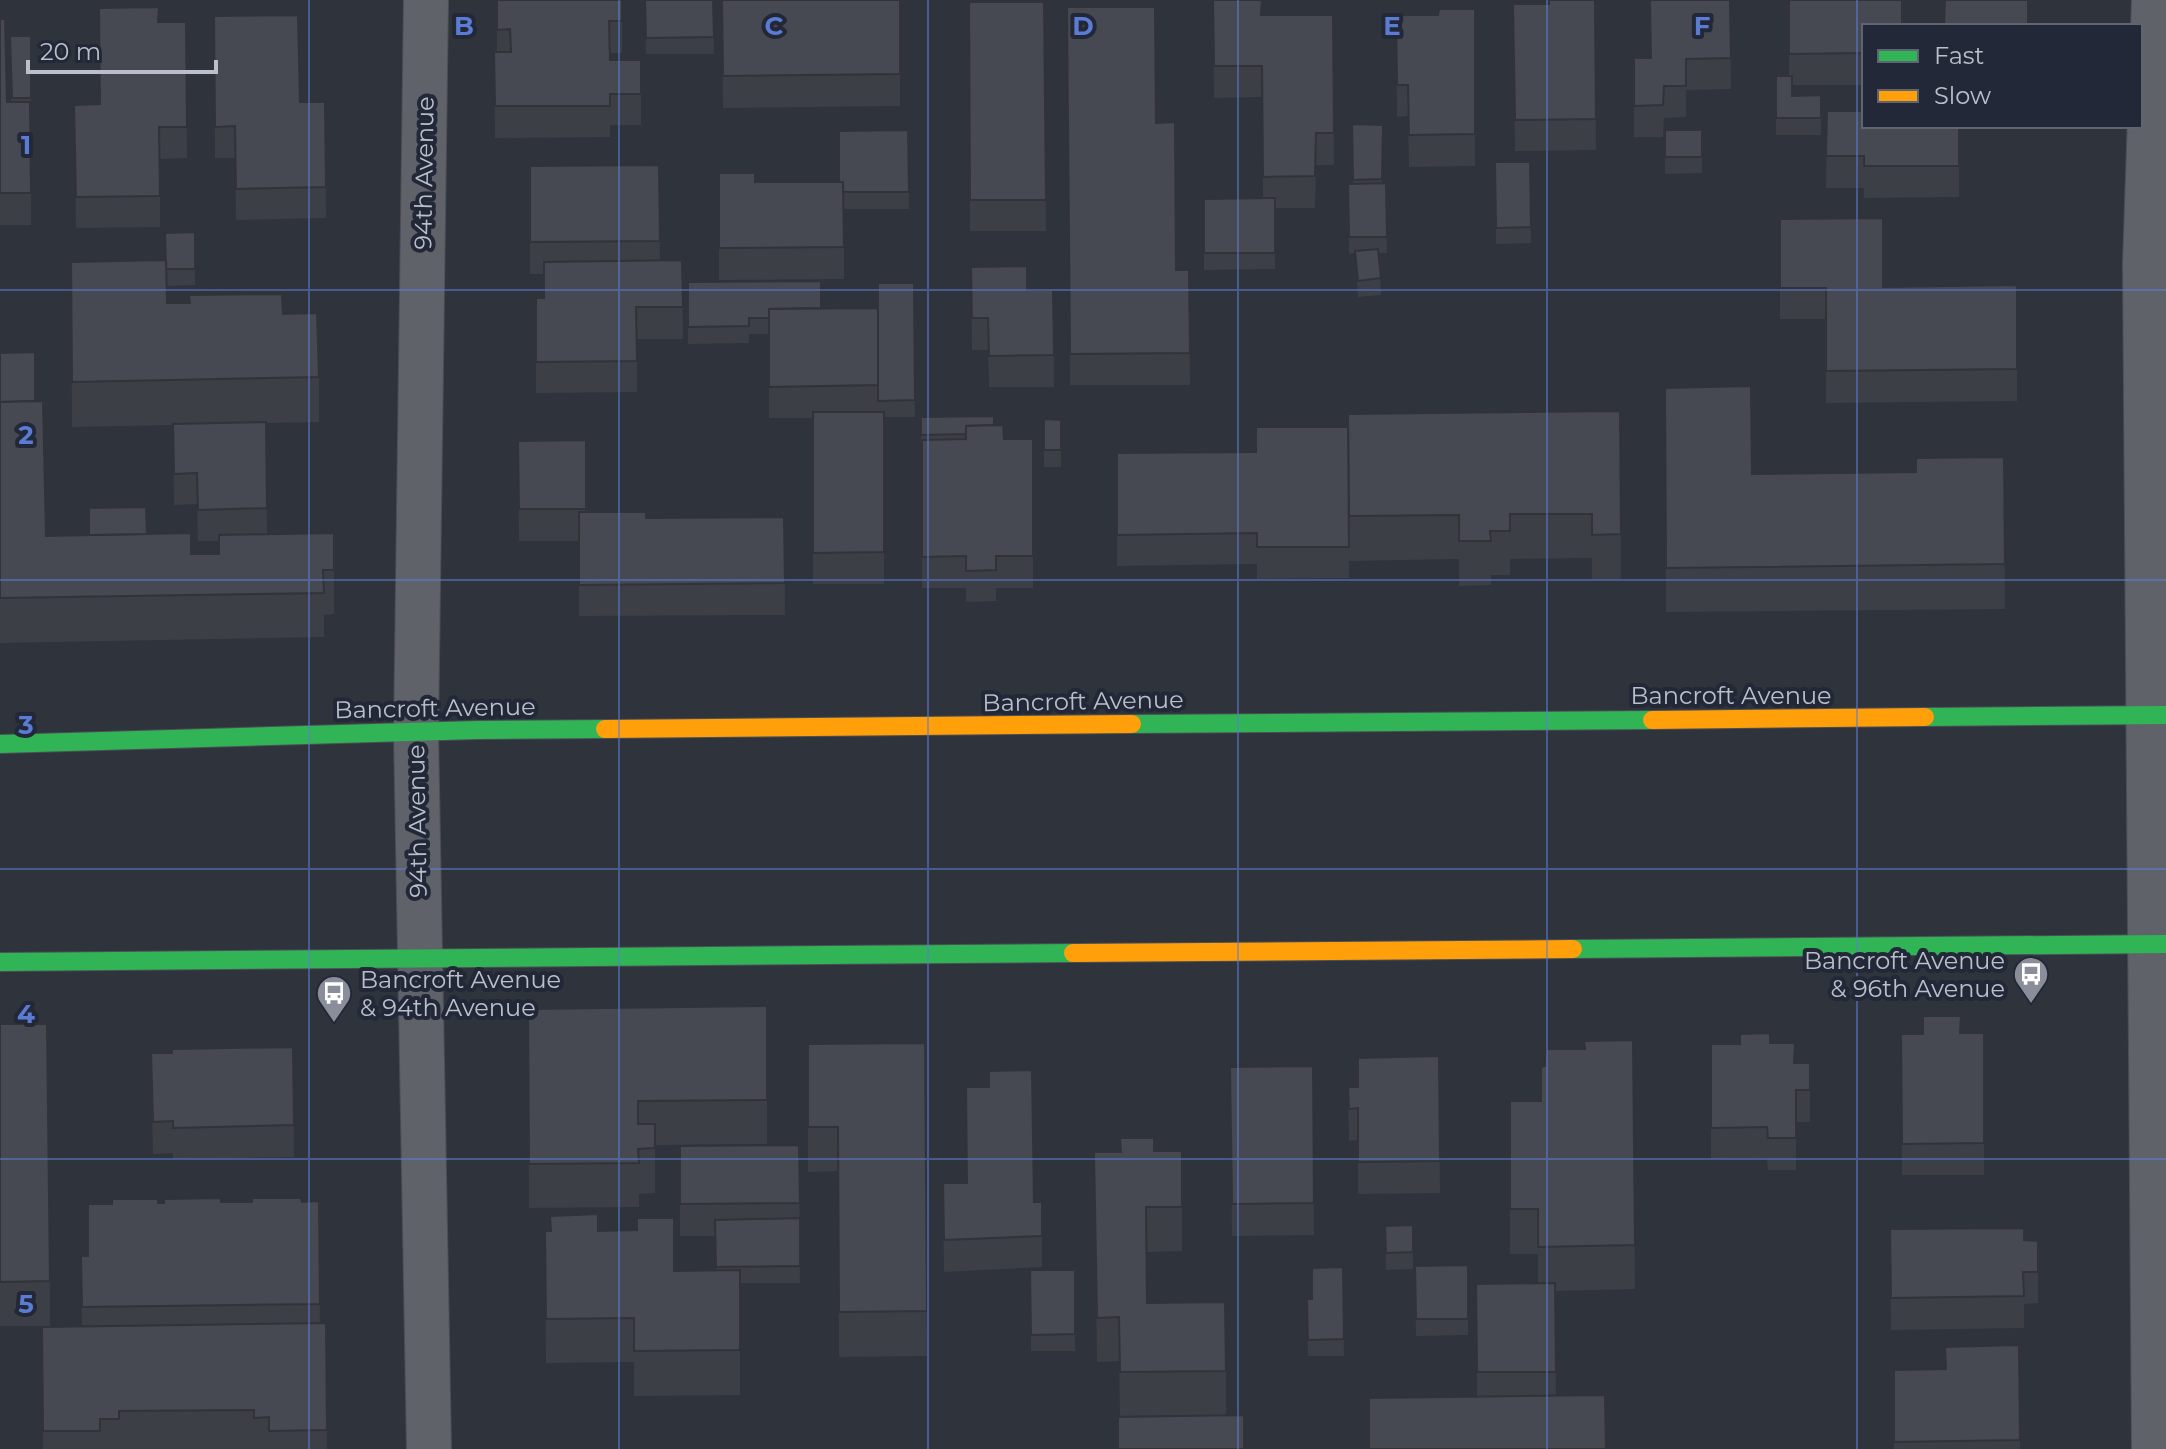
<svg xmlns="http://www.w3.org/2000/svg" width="2166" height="1449" font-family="Montserrat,sans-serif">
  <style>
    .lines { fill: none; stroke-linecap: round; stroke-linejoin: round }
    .street-casing { stroke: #4b4e55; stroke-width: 46 }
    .fast-casing { stroke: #4b4e55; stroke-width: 20 }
    .slow-casing { stroke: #4b4e55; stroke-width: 20 }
    .street { stroke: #60626a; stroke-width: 44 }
    .fast { stroke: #30b455; stroke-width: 18 }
    .slow { stroke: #ff9f0a; stroke-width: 18 }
    .wall { fill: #3c3f46 }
    .building { fill: #464951; stroke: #313339; stroke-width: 2 }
    .grid { fill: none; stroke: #5c7bd3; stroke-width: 2; stroke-opacity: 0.55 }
    .labels { text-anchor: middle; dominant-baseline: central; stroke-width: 8; stroke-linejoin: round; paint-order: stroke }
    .street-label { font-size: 24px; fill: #bbbfcc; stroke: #222837 }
    .poi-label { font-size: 24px; fill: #bbbfcc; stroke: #222837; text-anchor: end }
    .grid-label { font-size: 26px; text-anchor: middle; font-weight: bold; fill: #5c7bd3; stroke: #222837; stroke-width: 8; stroke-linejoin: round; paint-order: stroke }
  </style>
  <rect width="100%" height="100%" fill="#2f333c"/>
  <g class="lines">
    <g class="street-casing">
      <g id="street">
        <polyline points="426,0 416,732 429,1449"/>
        <polyline points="2154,1449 2145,264 2154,0"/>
      </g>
    </g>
    <g class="fast-casing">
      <g id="fast">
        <polyline points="1925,717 2166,715"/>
        <polyline points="1132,724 1652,720"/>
        <polyline points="0,744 477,730 605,729"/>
        <polyline points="1573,949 2166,944"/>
        <polyline points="0,962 1073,953"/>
      </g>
    </g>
    <g class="slow-casing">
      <g id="slow">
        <polyline points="1652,720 1925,717"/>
        <polyline points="605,729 1132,724"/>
        <polyline points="1073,953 1573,949"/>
      </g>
    </g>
    <use href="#street" class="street"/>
    <use href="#fast" class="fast"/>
    <use href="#slow" class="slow"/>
  </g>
  <g class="wall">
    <polygon points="497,0 622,0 622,53 610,53 610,60 641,60 641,125 610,125 610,137 495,138 494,52 497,52"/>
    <polygon points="645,0 713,0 714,54 646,54"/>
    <polygon points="722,0 900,0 900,106 723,108"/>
    <polygon points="1213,0 1262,15 1333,15 1334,165 1316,165 1315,208 1275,208 1275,269 1204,270 1204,199 1263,198 1262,97 1214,98"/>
    <polygon points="1595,0 1596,150 1515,151 1513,4 1549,4"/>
    <polygon points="1730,0 1731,89 1686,90 1686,117 1664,118 1663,137 1634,137 1634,58 1650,58"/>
    <polygon points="1789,0 1864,26 1864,85 1792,85 1792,96 1821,95 1821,135 1776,135 1776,76 1789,76"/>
    <polygon points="969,2 1044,2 1046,231 970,231"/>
    <polygon points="1067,7 1156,123 1176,270 1189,270 1190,385 1070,385"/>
    <polygon points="1475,9 1475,166 1409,167 1408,116 1397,117 1396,15 1438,15"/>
    <polygon points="214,16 300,102 325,102 326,218 236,220 235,158 215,158"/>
    <polygon points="0,19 7,102 11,102 10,36 31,36 31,225 0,225"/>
    <polygon points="159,22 186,22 187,158 160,159 160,227 76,228 74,105 100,104"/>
    <polygon points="1827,111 1959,126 1959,197 1864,198 1864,188 1826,188"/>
    <polygon points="1352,124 1383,125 1382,183 1386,183 1387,253 1379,253 1381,295 1358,297 1355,253 1349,254 1348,184 1353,184"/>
    <polygon points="908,130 909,209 844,209 844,279 719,280 719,173 755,182 839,182"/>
    <polygon points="1665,130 1702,130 1702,173 1665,174"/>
    <polygon points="1495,162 1530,162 1531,243 1496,244"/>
    <polygon points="659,165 660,261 682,260 683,339 637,339 637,392 536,393 536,298 544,298 544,274 530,274 530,166"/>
    <polygon points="1780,219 1883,287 2017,285 2017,401 1826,403 1826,319 1780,319"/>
    <polygon points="195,232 195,285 166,286 167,303 283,314 319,377 319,422 266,423 267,534 334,533 334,614 324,615 324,637 0,643 0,353 35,401 46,536 147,534 191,554 219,554 219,541 198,541 197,504 174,505 173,425 72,427 71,262 165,260"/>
    <polygon points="971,267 1027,290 1053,290 1054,387 989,387 988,350 972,350"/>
    <polygon points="688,282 821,308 878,308 914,283 915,417 884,417 884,584 813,584 813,418 769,418 769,334 749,334 749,343 688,344"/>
    <polygon points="1665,388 1752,474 1916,472 2004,457 2005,609 1666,612"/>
    <polygon points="1620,411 1621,579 1592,579 1592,558 1510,559 1510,575 1491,575 1491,585 1459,586 1459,559 1349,561 1349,578 1257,579 1257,564 1117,566 1117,453 1256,452 1348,427"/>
    <polygon points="921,417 994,425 1004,439 1033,439 1033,588 996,588 996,601 966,602 966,588 922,588"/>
    <polygon points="1044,419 1061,420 1061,467 1044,467"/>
    <polygon points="586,440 586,512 646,518 784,517 785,615 579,616 579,541 519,541 518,441"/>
    <polygon points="767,1006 767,1144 655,1145 655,1193 639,1194 639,1207 529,1208 528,1009"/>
    <polygon points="0,1024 50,1281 50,1326 0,1326"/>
    <polygon points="1961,1033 1984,1033 1984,1175 1902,1175 1901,1034"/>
    <polygon points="1633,1040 1635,1289 1555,1291 1556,1396 1477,1396 1476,1284 1538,1283 1538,1254 1510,1254 1510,1101 1541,1101 1545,1066 1584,1049"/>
    <polygon points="925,1043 927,1356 839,1357 838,1171 808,1172 808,1044"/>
    <polygon points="1770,1043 1795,1063 1810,1063 1810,1122 1796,1122 1796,1170 1768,1170 1767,1158 1711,1159 1711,1044"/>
    <polygon points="293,1047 294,1157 173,1159 173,1153 153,1154 151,1085 172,1053"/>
    <polygon points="1439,1056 1440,1193 1358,1194 1358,1140 1349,1141 1348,1087 1358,1087"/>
    <polygon points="1313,1066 1314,1235 1232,1236 1230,1067"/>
    <polygon points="799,1145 800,1283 740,1283 740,1395 634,1396 634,1362 546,1363 545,1231 598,1231 674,1271 716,1271 715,1236 680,1236 680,1146"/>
    <polygon points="1182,1151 1182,1251 1146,1252 1147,1303 1226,1371 1226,1415 1120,1416 1119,1361 1097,1362 1094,1152"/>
    <polygon points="943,1183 1034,1202 1042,1202 1042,1267 944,1272"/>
    <polygon points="319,1201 320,1323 326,1323 327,1449 43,1449 42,1327 82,1326 81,1256 88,1256 158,1203"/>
    <polygon points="1413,1225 1413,1269 1386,1270 1385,1226"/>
    <polygon points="1890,1229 2024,1240 2038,1272 2038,1303 2024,1304 2024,1328 1891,1330"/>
    <polygon points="1468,1265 1468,1335 1416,1336 1415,1266"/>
    <polygon points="1343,1267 1344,1356 1308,1356 1307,1299 1312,1299"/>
    <polygon points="1030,1270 1075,1270 1075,1351 1031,1351"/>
    <polygon points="2019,1345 2020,1449 1894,1449 1894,1370 1945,1369"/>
  </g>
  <g class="building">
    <polygon points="497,0 622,0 622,21 609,21 610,60 641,60 641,94 610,94 610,106 495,106 494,52 511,52 510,29 497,30"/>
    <polygon points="645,0 713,0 714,37 646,38"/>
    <polygon points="722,0 900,0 900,74 723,76"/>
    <polygon points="1213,0 1262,0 1261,15 1333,15 1334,133 1316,133 1315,176 1263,177 1262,66 1214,66"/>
    <polygon points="1549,0 1595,0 1596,119 1515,120 1513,4 1549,4"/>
    <polygon points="1650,0 1730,0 1731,58 1686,59 1686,86 1664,86 1663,105 1634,106 1634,58 1651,58"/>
    <polygon points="1789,0 1902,0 1902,26 1864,26 1864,53 1789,54"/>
    <polygon points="1945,0 2028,0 2028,26 1944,26"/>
    <polygon points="969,2 1044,2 1046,200 970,200"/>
    <polygon points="159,7 158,22 186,22 187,127 159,127 160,196 76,197 74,105 100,104 99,8"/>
    <polygon points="1067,7 1155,7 1156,123 1175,122 1176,270 1189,270 1190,353 1070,354"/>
    <polygon points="1439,9 1475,9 1475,134 1409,135 1408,85 1397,85 1396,15 1438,15"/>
    <polygon points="298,15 300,102 325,102 326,187 236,189 235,126 215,127 214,16"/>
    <polygon points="0,19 5,19 7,102 30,102 31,193 0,193"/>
    <polygon points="10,36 31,36 31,98 12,98"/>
    <polygon points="1776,76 1792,76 1792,96 1821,95 1821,118 1776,118"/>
    <polygon points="1827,111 1864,111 1864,126 1959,126 1959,166 1864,166 1864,156 1826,156"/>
    <polygon points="1352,124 1383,125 1382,179 1353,180"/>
    <polygon points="908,130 909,192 843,192 843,182 839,182 839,131"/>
    <rect x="1665" y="130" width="37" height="27"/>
    <polygon points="1495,162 1530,162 1531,227 1496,228"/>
    <polygon points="659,165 660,241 530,242 530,166"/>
    <polygon points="719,173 755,173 755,182 843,182 844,247 719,248"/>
    <polygon points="1386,183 1387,237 1349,237 1348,184"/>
    <polygon points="1275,198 1275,253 1204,253 1204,199"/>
    <polygon points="1883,218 1883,287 2017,285 2017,369 1826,371 1826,288 1780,288 1780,219"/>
    <polygon points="195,232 195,269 166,269 165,233"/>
    <polygon points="1378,249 1381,278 1358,281 1355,251"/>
    <polygon points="166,260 167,303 190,303 189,295 282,294 283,314 317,313 319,377 72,382 71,262"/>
    <polygon points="682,260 683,307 636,307 637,361 536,362 536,298 544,298 544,262"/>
    <polygon points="1027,266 1027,290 1053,290 1054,355 989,356 988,318 972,318 971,267"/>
    <polygon points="821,281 821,308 769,309 769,318 749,318 749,326 688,327 688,282"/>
    <polygon points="878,283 914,283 915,400 878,401"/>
    <polygon points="878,308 878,385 769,387 769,309"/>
    <polygon points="35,352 35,401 0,402 0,353"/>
    <polygon points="1751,386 1752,474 1916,472 1916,458 2004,457 2005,564 1666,568 1665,388"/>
    <polygon points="43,401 46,536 191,533 191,554 219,554 219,535 334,533 334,570 323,570 324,593 0,598 0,402"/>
    <polygon points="1620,411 1621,534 1592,535 1592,514 1510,514 1510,531 1490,531 1491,541 1459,541 1459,515 1349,516 1348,414"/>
    <polygon points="813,412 884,412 884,552 813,553"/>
    <polygon points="994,416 994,425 966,426 966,434 921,435 921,417"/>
    <polygon points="1044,419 1061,420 1061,450 1044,450"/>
    <polygon points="266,422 267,508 198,510 197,473 174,474 173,424"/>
    <polygon points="1003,425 1004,439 1033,439 1033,556 996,556 996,570 966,571 966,556 922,557 922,440 966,439 966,426"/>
    <polygon points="1256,427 1348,427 1349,547 1257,547 1257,533 1117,535 1117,453 1256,452"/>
    <polygon points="586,440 586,509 519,509 518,441"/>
    <polygon points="146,507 147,534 89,535 89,508"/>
    <polygon points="579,512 646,512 646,518 784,517 785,583 579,585"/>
    <polygon points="767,1006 767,1100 638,1101 638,1124 655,1124 655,1148 638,1149 639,1163 529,1164 528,1009"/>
    <polygon points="1923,1016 1961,1016 1960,1033 1984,1033 1984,1143 1902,1144 1901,1034 1923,1034"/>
    <polygon points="0,1024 47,1024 50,1281 0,1282"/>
    <polygon points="1770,1033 1770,1043 1795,1043 1794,1063 1810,1063 1810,1090 1796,1090 1796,1138 1768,1138 1767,1127 1711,1128 1711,1044 1740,1044 1740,1034"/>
    <polygon points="1633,1040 1635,1245 1538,1247 1538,1209 1510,1209 1510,1101 1541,1101 1541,1067 1545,1066 1546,1049 1585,1049 1584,1041"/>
    <polygon points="925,1043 927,1311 839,1312 838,1127 808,1127 808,1044"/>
    <polygon points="293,1047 294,1125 173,1128 173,1121 153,1122 151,1053 172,1053 172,1049"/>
    <polygon points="1439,1056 1440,1161 1358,1162 1358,1108 1349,1109 1348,1087 1358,1087 1358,1058"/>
    <polygon points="1313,1066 1314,1203 1232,1204 1230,1067"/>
    <polygon points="1032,1070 1034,1202 1042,1202 1042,1236 944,1240 943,1183 967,1183 966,1087 989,1087 989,1071"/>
    <polygon points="1120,1138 1154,1138 1154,1151 1182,1151 1182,1207 1146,1207 1147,1303 1225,1302 1226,1371 1120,1372 1119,1317 1097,1318 1094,1152 1121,1152"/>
    <polygon points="799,1145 800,1203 680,1204 680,1146"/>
    <polygon points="221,1198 221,1202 252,1202 252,1198 301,1198 302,1202 319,1201 320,1304 82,1307 81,1256 88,1256 88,1204 112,1204 112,1199 158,1199 158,1203 164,1203 164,1199"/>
    <polygon points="598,1214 598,1231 637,1230 637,1218 674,1218 674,1271 740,1270 740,1350 634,1351 634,1318 546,1319 545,1231 551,1231 550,1216"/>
    <polygon points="800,1218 800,1266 716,1267 715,1220"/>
    <polygon points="1413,1225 1413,1252 1386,1253 1385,1226"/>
    <polygon points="2024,1228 2024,1240 2038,1241 2038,1272 2023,1272 2024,1296 1891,1298 1890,1229"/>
    <polygon points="1468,1265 1468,1319 1416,1319 1415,1266"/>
    <polygon points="1343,1267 1344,1339 1308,1340 1307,1299 1312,1299 1312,1268"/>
    <polygon points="1030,1270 1075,1270 1075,1334 1031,1335"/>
    <polygon points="1555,1283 1556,1372 1477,1372 1476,1284"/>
    <polygon points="326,1323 327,1430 269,1431 269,1417 254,1418 254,1410 119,1411 119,1419 100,1419 100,1431 43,1431 42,1327"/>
    <polygon points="2019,1345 2020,1440 1894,1442 1894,1370 1946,1369 1945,1347"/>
    <polygon points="1605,1395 1606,1449 1369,1449 1369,1398"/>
    <polygon points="1244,1415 1244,1449 1118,1449 1118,1417"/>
  </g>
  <path class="grid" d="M309,0V1449M619,0V1449M928,0V1449M1238,0V1449M1547,0V1449M1857,0V1449M0,290H2166M0,580H2166M0,869H2166M0,1159H2166"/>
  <defs>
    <g id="bus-pin" transform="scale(1.8)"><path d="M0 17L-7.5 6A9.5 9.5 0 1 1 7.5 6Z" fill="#8a8e9a" stroke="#222837"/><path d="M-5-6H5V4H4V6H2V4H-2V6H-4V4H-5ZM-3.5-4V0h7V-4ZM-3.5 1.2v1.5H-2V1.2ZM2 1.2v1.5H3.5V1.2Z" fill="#fff"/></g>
  </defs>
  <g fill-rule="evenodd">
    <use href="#bus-pin" x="2031" y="974"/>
    <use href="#bus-pin" x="334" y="993"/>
  </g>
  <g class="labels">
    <g class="street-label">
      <text transform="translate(424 173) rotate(-89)">94th Avenue</text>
      <text x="1731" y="695">Bancroft Avenue</text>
      <text transform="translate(1083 701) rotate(-1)">Bancroft Avenue</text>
      <text transform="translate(435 708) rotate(-1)">Bancroft Avenue</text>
      <text transform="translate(417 821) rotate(-91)">94th Avenue</text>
    </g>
    <g class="poi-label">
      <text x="2005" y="960">Bancroft Avenue<tspan x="2005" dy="28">&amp; 96th Avenue</tspan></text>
      <text x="360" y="979" text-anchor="start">Bancroft Avenue<tspan x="360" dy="28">&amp; 94th Avenue</tspan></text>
    </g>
  </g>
  <g class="grid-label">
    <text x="464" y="35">B</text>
    <text x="774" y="35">C</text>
    <text x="1083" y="35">D</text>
    <text x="1392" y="35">E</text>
    <text x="1702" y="35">F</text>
    <text x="26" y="154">1</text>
    <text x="26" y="444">2</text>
    <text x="26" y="734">3</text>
    <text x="26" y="1023">4</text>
    <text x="26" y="1313">5</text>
  </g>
  <rect x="1862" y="24" width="280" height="104" fill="#222837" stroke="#5f6473" stroke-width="2"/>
  <rect x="1878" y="50" width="40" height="12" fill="#30b455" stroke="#5f6473" stroke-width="2"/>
  <text x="1934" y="64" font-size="24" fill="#bbbfcc">Fast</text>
  <rect x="1878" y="90" width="40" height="12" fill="#ff9f0a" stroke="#5f6473" stroke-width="2"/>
  <text x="1934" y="104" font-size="24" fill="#bbbfcc">Slow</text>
  <path d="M28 60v12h188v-12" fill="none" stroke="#bbbfcc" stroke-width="4"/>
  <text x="40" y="60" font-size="24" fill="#bbbfcc" stroke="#222837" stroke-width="6" paint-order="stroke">20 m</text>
</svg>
